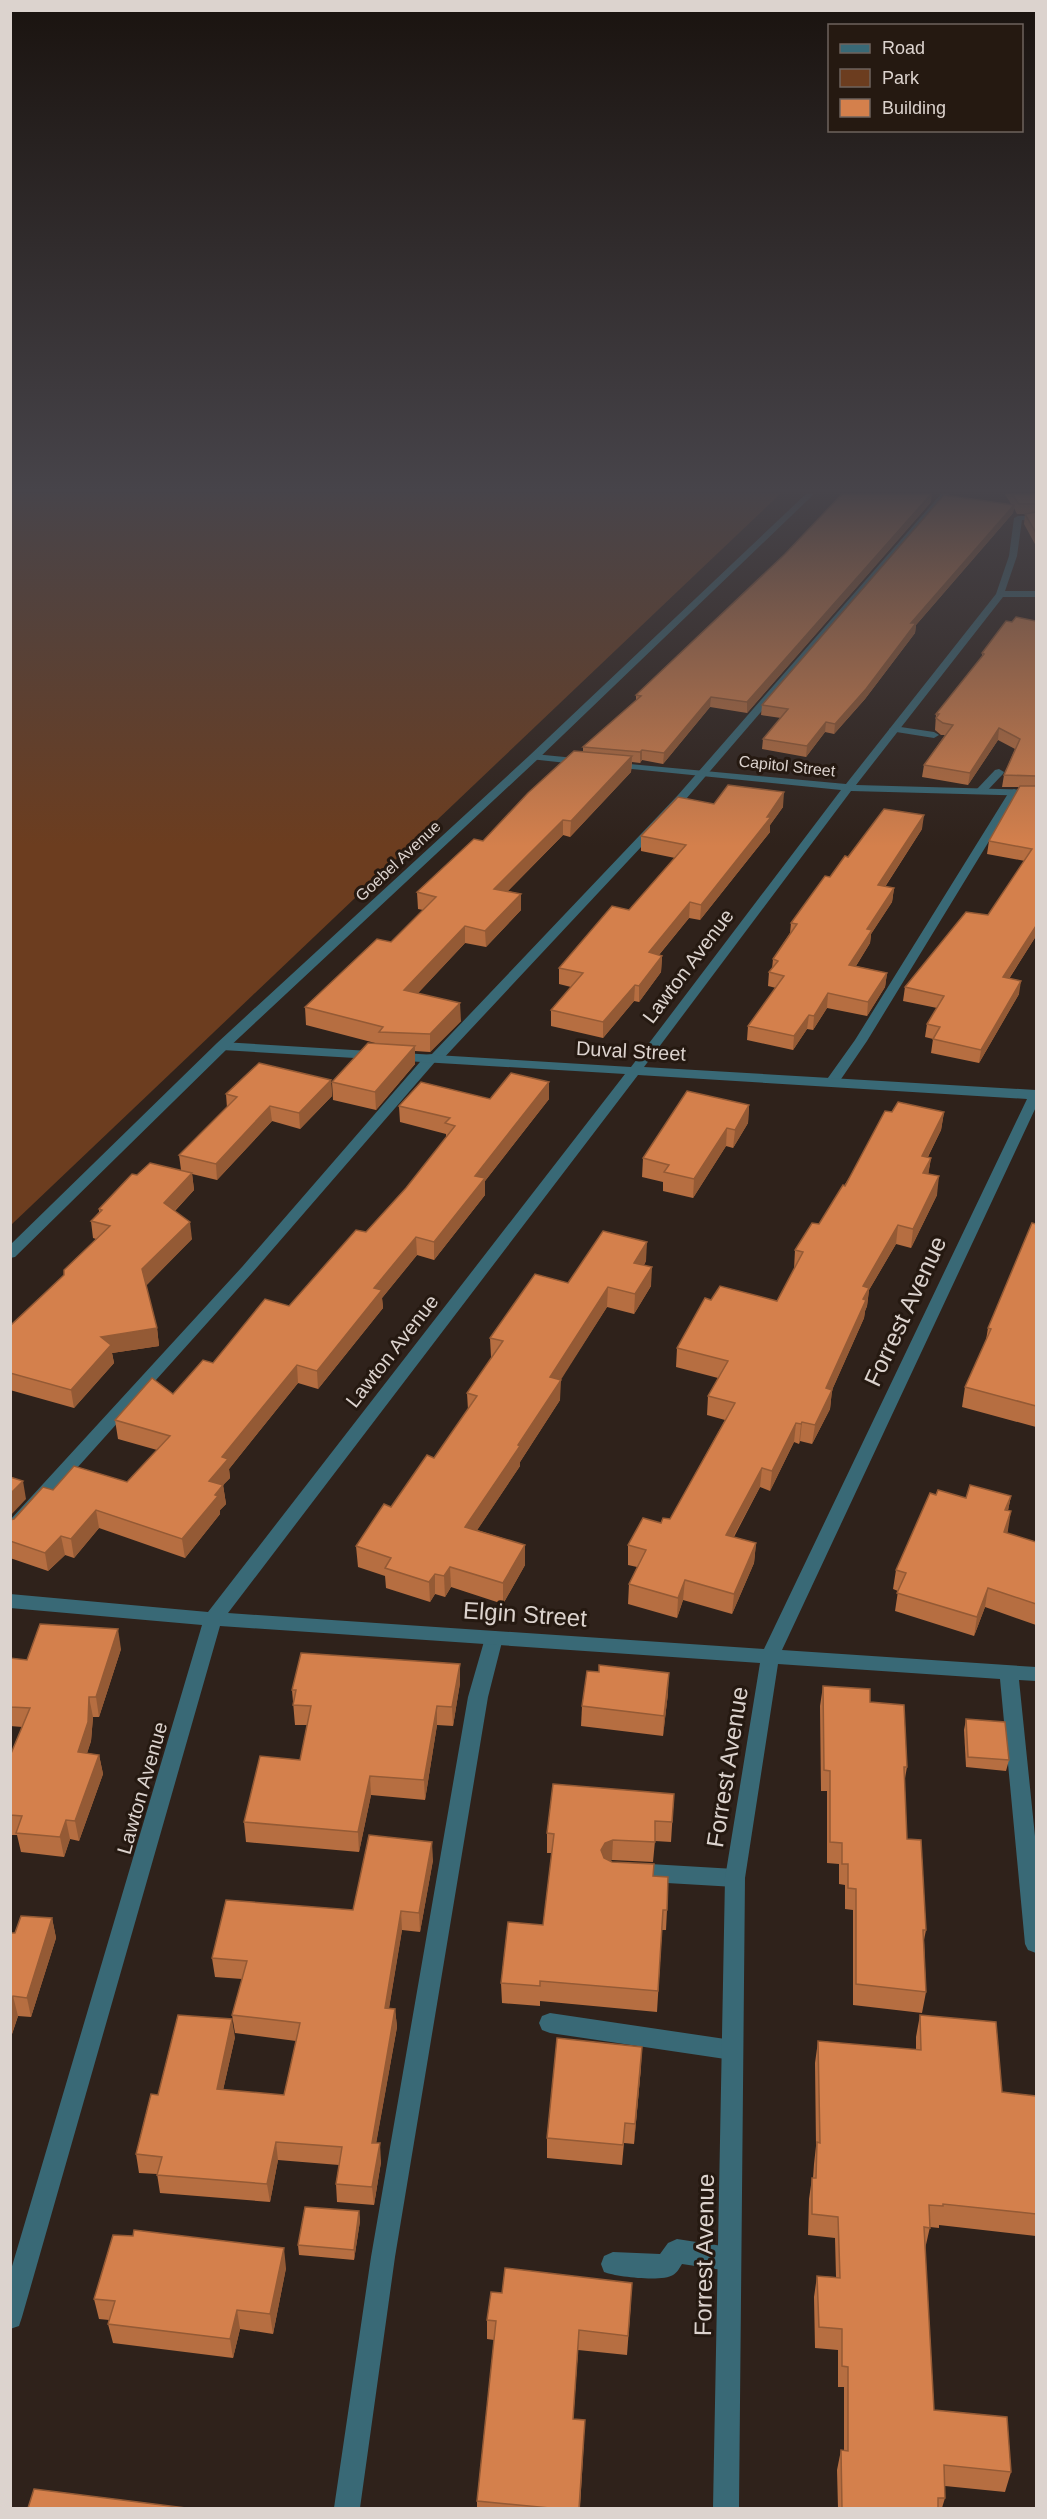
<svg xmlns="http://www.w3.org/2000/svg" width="1047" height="2519" font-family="Arial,sans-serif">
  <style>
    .green { fill: #6c3d1f }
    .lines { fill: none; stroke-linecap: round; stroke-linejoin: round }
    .service { fill: #396976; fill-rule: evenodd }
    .minor { fill: #396976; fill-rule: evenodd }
    .tertiary { fill: #396976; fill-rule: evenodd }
    .wall { fill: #b66e41 }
    .shaded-wall { fill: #945a35 }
    .building { fill: #d4804c; stroke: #945a35; stroke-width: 1.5 }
    .labels { text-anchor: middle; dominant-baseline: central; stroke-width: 6; stroke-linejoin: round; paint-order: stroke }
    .far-street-label { font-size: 16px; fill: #dcd3ce; stroke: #251911 }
    .street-label { font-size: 20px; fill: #dcd3ce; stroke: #251911 }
    .near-street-label { font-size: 24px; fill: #dcd3ce; stroke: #251911 }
  </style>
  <rect width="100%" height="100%" fill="#2f221b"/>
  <polygon class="green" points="11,494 780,494 11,1225"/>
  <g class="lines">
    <g class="service">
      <polygon points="941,494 949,494 686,799 441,1061 435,1062 252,1273 16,1536 10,1538 10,1520 242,1267 426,1055 432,1054 678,795"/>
      <polygon points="894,726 934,732 939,735 934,738 890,731 889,729"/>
      <polygon points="999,769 1004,772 1003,774 985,793 977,793 977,789 995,770"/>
      <polygon points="1014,789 1019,792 867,1041 837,1085 827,1085 825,1082 855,1040 1009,792"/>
      <polygon points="494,1631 501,1633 503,1638 488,1697 395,2257 360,2508 334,2508 371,2257 468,1697 485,1638 487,1633"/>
      <polygon points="633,1863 735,1869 742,1872 745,1878 742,1884 735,1887 633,1881 626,1878 623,1872 626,1866"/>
      <polygon points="550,2013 732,2040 740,2043 743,2050 740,2057 732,2060 550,2033 542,2030 539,2023 542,2016"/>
      <path d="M677,2239L729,2247L738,2251L741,2259L738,2267L729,2271L682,2264C680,2267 677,2273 673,2275C663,2282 616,2277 604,2272L601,2264L604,2256L613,2252L660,2254L668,2243Z"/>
    </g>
    <g class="minor">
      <path d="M1018,516H1036V520H1022L1017,556L1005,591H1036V597H1003L856,785L1036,790V796L851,791L644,1067L1036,1090V1107L782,1650L1036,1667V1681L1019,1680L1036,1846V1953L1028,1950L1025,1944L1000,1679L778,1664L745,1878L739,2508H713L725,1878L760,1663L220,1626L22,2317L19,2326L10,2329V2273L202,1625L10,1608V1594L208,1612L625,1074L222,1050L215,1046L222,1042L631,1067L841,790L612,767L608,766V762L846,784L996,594L1009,556L1014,518ZM638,1075L1027,1099L764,1649L228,1613Z"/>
      <polygon points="534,754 585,759 590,762 585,765 530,759 529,757"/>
    </g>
    <polygon class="tertiary" points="806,494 814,494 538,759 227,1049 15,1257 10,1258 10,1245 217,1043 530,755"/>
  </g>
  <g class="wall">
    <polygon points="1005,494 1036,494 1036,546 1024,524 1025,514 1017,514 1014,508 1013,513 916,625 915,633 865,699 834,734 825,732 806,757 762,749 763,739 781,718 761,715 762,705 1011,504"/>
    <polygon points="931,502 747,713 710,707 663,764 642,760 640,763 632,762 631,772 570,837 563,835 508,891 521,894 521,910 486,947 465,943 418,993 461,1021 430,1052 415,1051 415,1064 376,1110 333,1100 332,1082 379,1044 306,1025 305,1007 391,942 423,910 418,909 417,892 483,841 583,752 583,747 636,701 636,695"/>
    <polygon points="1036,621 1036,937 1036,936 1009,979 1019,994 979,1063 931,1053 933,1039 925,1037 927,1024 937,1008 903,1001 905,987 988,915 1025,861 987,854 989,841 1019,787 1002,787 1004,775 1015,749 998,740 968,785 922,777 924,765 945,735 941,735 935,730 936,714 982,657 982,653 1012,622"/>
    <polygon points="714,804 783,807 770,825 770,832 700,920 689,918 659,955 662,956 661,972 639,1002 634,1001 603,1038 551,1026 551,1010 571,987 559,984 559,968 629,910 675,858 641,851 641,836"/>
    <polygon points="922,829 885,887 894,888 892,902 871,934 870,943 856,966 887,973 885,987 867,1016 827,1008 813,1030 807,1029 793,1050 747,1040 748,1026 776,988 768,986 769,972 772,969 773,959 790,933 791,923 848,857"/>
    <polygon points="331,1080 332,1096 300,1129 272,1121 217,1180 192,1174 194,1190 175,1211 192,1239 146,1285 157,1328 159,1346 112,1353 114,1363 74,1408 10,1390 10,1323 12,1324 64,1275 96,1239 93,1238 91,1221 99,1212 99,1209 137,1175 181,1170 179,1155 227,1108 226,1094"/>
    <polygon points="490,1099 549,1099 485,1181 485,1195 434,1260 417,1255 382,1298 383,1308 318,1389 298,1383 229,1469 230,1478 223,1485 226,1504 220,1510 220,1514 185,1558 99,1528 74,1558 65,1555 48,1571 10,1558 10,1520 14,1519 53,1490 127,1482 157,1450 118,1439 115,1420 173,1394 213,1363 289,1306 366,1232 406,1188 446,1138 446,1134 400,1122 399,1106"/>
    <polygon points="749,1105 748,1123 733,1148 726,1146 693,1198 663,1191 663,1182 642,1177 643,1158"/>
    <polygon points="892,1112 944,1112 941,1130 928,1157 931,1158 928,1174 937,1195 911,1248 896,1244 869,1290 867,1306 865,1311 864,1318 832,1390 830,1409 812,1444 800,1441 799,1444 794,1442 770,1491 760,1487 734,1537 756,1543 754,1563 732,1614 683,1600 677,1618 628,1604 629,1584 637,1567 628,1565 628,1545 661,1523 670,1519 725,1420 707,1415 708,1396 718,1378 676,1367 677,1348 711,1300 777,1301 794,1269 795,1250 819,1224"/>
    <polygon points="1036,1224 1036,1427 962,1407 965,1387 986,1340 988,1328"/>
    <polygon points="646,1261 644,1265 651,1286 634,1314 607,1307 560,1380 560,1400 520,1462 520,1466 477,1530 525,1545 525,1565 503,1604 451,1587 445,1597 435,1594 430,1602 386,1588 385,1576 358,1567 356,1546 434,1458 468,1410 467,1393 492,1357 491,1357 490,1338 568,1283"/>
    <polygon points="936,1495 966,1498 1011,1496 1008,1510 1008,1530 1007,1533 1036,1542 1036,1625 985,1607 974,1636 895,1611 898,1591 893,1589 896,1570"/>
    <polygon points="121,1649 99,1717 93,1717 91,1741 87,1753 99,1755 103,1774 79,1841 70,1839 64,1857 21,1852 17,1835 10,1835 10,1756 22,1727 10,1726 10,1658 27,1660"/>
    <polygon points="460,1683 453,1726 437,1725 425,1800 371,1795 359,1852 246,1842 244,1822 300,1760 307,1725 295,1725 292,1690"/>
    <polygon points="823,1686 870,1702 907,1767 904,1784 907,1839 926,1930 924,1940 926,1992 922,2013 853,2005 853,1910 845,1909 845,1885 839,1884 839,1864 827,1863 827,1791 821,1791 820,1706"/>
    <polygon points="668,1693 663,1736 581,1726 582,1706"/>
    <polygon points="966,1719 1009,1760 1006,1771 966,1767 964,1730"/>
    <polygon points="674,1794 671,1842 655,1841 653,1862 612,1860 609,1861 653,1876 667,1910 666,1930 662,1930 657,2012 540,2001 540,2006 502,2003 501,1983 543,1925 552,1853 547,1853 547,1833"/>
    <polygon points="433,1860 420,1932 402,1930 389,2008 395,2009 397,2027 376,2143 381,2162 374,2205 337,2202 336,2184 339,2165 278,2160 270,2202 160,2193 157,2174 139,2173 136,2154 158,2095 235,2037 223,2090 284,2095 296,2041 235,2033 232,2015 242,1979 215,1977 212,1958 353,1910"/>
    <polygon points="52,1918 56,1938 31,2017 18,2016 10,2040 15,1933"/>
    <polygon points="920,2015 1002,2092 1036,2096 1036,2236 939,2225 939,2228 930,2227 925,2249 934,2410 1011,2472 1005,2492 945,2486 945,2498 942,2508 838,2508 837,2470 841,2450 844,2450 844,2387 838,2387 838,2350 815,2348 814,2297 817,2276 836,2277 835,2238 808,2235 809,2199 812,2178 813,2178 814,2164 816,2146 815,2063 818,2041 916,2050 916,2037"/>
    <polygon points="641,2067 634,2144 624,2143 622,2165 547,2158 547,2138"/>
    <polygon points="359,2211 360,2221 354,2260 299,2255 298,2245"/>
    <polygon points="286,2268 273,2334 240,2329 233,2358 113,2343 108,2324 109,2320 99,2319 94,2299"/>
    <polygon points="631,2302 627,2355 578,2350 573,2419 584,2439 580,2508 477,2508 477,2501 494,2340 487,2339 487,2320"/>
  </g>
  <g class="shaded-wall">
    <polygon points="932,494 931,502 747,713 747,702"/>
    <polygon points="1014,505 1013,513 916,625 915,633 865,699 834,734 835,724 911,623"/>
    <polygon points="711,697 710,707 663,764 664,753"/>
    <polygon points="826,722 825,732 806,757 807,746"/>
    <polygon points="999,728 998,740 968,785 970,773"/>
    <polygon points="642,750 642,760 640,763 640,752"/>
    <polygon points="632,756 631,772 570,837 571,821"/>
    <polygon points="784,792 783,807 770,825 770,832 700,920 701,905"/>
    <polygon points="924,815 922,829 877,899 878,885"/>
    <polygon points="563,820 563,835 494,905 494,889"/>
    <polygon points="894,888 892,902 871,934 870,943 848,979 849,965 867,929"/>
    <polygon points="521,894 521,910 486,947 485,931"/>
    <polygon points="690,902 689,918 648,968 649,952"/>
    <polygon points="465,926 465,943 405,1007 404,990"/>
    <polygon points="1036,926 1036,936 1001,991 1003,977"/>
    <polygon points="662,956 661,972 639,1002 639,986"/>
    <polygon points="887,973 885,987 867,1016 868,1002"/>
    <polygon points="1021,981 1019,994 979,1063 981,1050"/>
    <polygon points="635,985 634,1001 603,1038 603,1022"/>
    <polygon points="828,993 827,1008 813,1030 814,1016"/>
    <polygon points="460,1003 461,1021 430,1052 430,1034"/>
    <polygon points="809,1015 807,1029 793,1050 794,1036"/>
    <polygon points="415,1046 415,1064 376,1110 375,1092"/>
    <polygon points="331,1080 332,1096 300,1129 299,1113"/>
    <polygon points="549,1082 549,1099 485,1181 485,1195 434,1260 434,1242 475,1176"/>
    <polygon points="749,1105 748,1123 733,1148 735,1130"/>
    <polygon points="270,1106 272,1121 217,1180 216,1164"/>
    <polygon points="944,1112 941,1130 919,1174 922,1156"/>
    <polygon points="727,1128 726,1146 693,1198 694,1179"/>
    <polygon points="931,1158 928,1176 923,1173"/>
    <polygon points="192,1173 194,1190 166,1220 164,1203"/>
    <polygon points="939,1176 937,1195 911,1248 913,1229"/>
    <polygon points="190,1222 192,1239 145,1287 142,1269"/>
    <polygon points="898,1225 896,1244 869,1290 867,1306 865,1311 864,1318 832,1390 830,1409 812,1444 815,1425 826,1388 863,1286"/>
    <polygon points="416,1237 417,1255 382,1298 383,1308 318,1389 317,1371 374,1288"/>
    <polygon points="647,1242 646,1261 633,1282 634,1263"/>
    <polygon points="652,1267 651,1286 634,1314 635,1294"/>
    <polygon points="608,1287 607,1307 550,1397 550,1377"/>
    <polygon points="157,1328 159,1346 112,1353 114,1363 74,1408 71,1390 101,1337"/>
    <polygon points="297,1365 298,1383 229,1469 230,1478 223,1485 226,1504 220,1510 220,1514 185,1558 182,1539 209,1481 222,1457"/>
    <polygon points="561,1380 560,1400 520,1462 520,1466 466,1547 465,1527"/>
    <polygon points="802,1422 800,1441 799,1444 801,1424"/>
    <polygon points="796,1423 794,1442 770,1491 772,1471"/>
    <polygon points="762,1468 760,1487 724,1554 726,1535"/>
    <polygon points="23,1481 26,1499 10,1516 10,1494"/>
    <polygon points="1011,1496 1007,1515 1005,1510"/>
    <polygon points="96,1510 99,1528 74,1558 71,1539"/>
    <polygon points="1011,1511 1008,1530 1000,1551 1004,1532"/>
    <polygon points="61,1536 65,1555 48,1571 45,1553"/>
    <polygon points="756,1543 754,1563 732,1614 734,1594"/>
    <polygon points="525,1545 525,1565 503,1604 503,1583"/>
    <polygon points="450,1567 451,1587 445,1597 444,1576"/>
    <polygon points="435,1574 435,1594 430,1602 429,1582"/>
    <polygon points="685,1580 683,1600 677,1618 678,1598"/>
    <polygon points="988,1588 985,1607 974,1636 977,1617"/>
    <polygon points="118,1629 121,1649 99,1717 96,1697"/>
    <polygon points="460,1664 460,1683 453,1726 452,1707"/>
    <polygon points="669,1673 668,1693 663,1736 664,1716"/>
    <polygon points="89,1697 93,1717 91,1741 81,1772 78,1752"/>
    <polygon points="437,1706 437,1725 425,1800 424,1780"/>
    <polygon points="99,1755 103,1774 79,1841 75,1821"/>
    <polygon points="370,1776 371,1795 359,1852 358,1832"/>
    <polygon points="66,1820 70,1839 64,1857 60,1837"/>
    <polygon points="613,1840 612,1860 604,1863 601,1850 605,1843"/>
    <polygon points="432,1842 433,1860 420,1932 419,1913"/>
    <polygon points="401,1911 402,1930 386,2026 385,2008"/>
    <polygon points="52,1918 56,1938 31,2017 27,1998"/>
    <polygon points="13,1996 18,2016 10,2040 10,2005"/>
    <polygon points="395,2009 397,2027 373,2161 372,2143"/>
    <polygon points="232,2019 235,2037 219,2108 217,2089"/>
    <polygon points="642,2047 641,2067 634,2144 635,2124"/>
    <polygon points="276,2142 278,2160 270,2202 267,2184"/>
    <polygon points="380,2143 381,2162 374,2205 372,2187"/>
    <polygon points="359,2211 360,2221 354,2260 354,2250"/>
    <polygon points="284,2248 286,2268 273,2334 270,2314"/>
    <polygon points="237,2310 240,2329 233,2358 230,2339"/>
    <polygon points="579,2330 578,2350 572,2438 573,2419"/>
  </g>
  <g class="building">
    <polygon points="842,494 931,494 747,702 711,697 664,753 642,750 640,752 583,747 641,696 636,695 785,554"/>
    <polygon points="1012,494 1036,494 1036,504 1019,504"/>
    <polygon points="944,495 1014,505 911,623 916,623 866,689 835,724 826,722 807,746 763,739 788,709 762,705"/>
    <polygon points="1036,512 1036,533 1025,514"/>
    <polygon points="1016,617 1036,621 1036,776 1004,775 1020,739 999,728 970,773 924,765 953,725 943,723 936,718 939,714 936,714 984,654 982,653 1006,621 1012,622"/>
    <polygon points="574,751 632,756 571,821 563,820 494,889 521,894 485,931 465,926 404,990 460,1003 430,1034 379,1032 383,1027 305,1007 377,939 391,942 436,897 417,892 474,839 483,841 528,793"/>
    <polygon points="728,785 784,792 767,817 771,817 701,905 690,902 649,952 662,956 639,986 635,985 603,1022 551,1010 583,973 559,968 612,906 629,910 686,845 641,836 678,797 714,804"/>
    <polygon points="1020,786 1036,786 1036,926 1003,977 1021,981 981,1050 933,1039 940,1027 927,1024 944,996 905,987 966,912 988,915 1032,849 989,841"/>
    <polygon points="884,809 924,815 878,885 894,888 867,929 872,930 849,965 887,973 868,1002 828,993 814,1016 809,1015 794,1036 748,1026 784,976 769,972 778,961 773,959 797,924 791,923 825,876 830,877 845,856 848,857"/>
    <polygon points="368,1043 415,1046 375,1092 332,1082"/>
    <polygon points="259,1063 331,1080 299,1113 270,1106 216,1164 179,1155 237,1097 226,1094"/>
    <polygon points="511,1073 549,1082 475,1176 485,1178 434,1242 416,1237 374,1288 382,1290 317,1371 297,1365 222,1457 228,1459 209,1481 223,1485 215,1495 218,1496 182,1539 96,1510 71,1539 61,1536 45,1553 10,1541 10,1520 14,1519 43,1487 53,1490 74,1466 127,1482 170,1436 115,1420 152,1378 173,1394 203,1360 213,1363 265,1299 289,1306 356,1230 366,1232 406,1188 455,1126 445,1123 450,1118 399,1106 421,1082 490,1099"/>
    <polygon points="687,1091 749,1105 735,1130 727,1128 694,1179 664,1172 669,1165 643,1158"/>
    <polygon points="898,1102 944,1112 922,1156 931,1158 923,1173 939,1176 913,1229 898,1225 863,1286 869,1288 863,1299 866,1300 826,1388 832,1390 815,1425 802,1422 801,1424 796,1423 772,1471 762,1468 726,1535 756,1543 734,1594 685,1580 678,1598 629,1584 646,1550 628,1545 643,1518 661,1523 663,1518 670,1519 735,1403 708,1396 728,1361 677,1348 705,1298 711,1300 720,1286 777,1301 803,1252 795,1250 812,1223 819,1224 843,1185 845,1186 885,1111 892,1112"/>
    <polygon points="150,1163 192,1173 164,1203 190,1222 142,1269 157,1328 101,1337 111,1345 71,1390 10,1373 10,1323 12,1324 64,1275 64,1270 110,1226 91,1221 102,1210 99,1209 132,1174 137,1175"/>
    <polygon points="1032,1223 1036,1224 1036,1406 965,1387 991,1329 988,1328"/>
    <polygon points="603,1231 647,1242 634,1263 652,1267 635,1294 608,1287 550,1377 561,1380 518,1445 520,1446 465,1527 525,1545 503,1583 450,1567 444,1576 435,1574 429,1582 385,1568 391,1558 356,1546 384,1504 391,1507 427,1455 434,1458 477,1396 467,1393 503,1341 490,1338 535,1274 568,1283"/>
    <polygon points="10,1477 23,1481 10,1494"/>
    <polygon points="970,1485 1011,1496 1005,1510 1011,1511 1004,1532 1036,1542 1036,1604 988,1588 977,1617 897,1593 906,1573 896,1570 930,1493 936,1495 938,1490 966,1498"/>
    <polygon points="40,1624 118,1629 96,1697 89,1697 88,1722 78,1752 99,1755 75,1821 66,1820 60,1837 16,1833 22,1816 10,1815 10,1756 30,1708 10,1707 10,1658 27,1660"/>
    <polygon points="301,1653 460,1664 452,1707 437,1706 424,1780 370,1776 358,1832 244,1822 260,1756 300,1760 311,1706 293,1705 296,1690 292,1690"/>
    <polygon points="599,1665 669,1673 664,1716 582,1706 587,1671 599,1672"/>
    <polygon points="823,1686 870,1689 870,1702 904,1705 907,1767 904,1767 907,1839 921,1840 926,1930 923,1930 926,1992 856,1984 856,1889 848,1888 848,1864 842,1864 842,1843 830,1842 830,1771 824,1770"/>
    <polygon points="966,1719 1005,1722 1009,1760 968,1757"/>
    <polygon points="553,1784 674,1794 672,1822 655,1821 655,1842 613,1840 605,1843 601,1850 604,1858 612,1862 654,1864 653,1876 668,1877 667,1910 663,1910 658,1991 540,1981 540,1986 501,1983 508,1922 543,1925 554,1834 547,1833"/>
    <polygon points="369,1835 432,1842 419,1913 401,1911 385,2008 395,2009 372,2143 380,2143 372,2187 336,2184 342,2147 276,2142 267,2184 157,2175 162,2157 136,2154 151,2094 158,2095 178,2015 232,2019 217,2089 284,2095 300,2023 232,2015 247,1961 212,1958 226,1900 353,1910"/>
    <polygon points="21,1916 52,1918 27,1998 13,1996 10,2005 10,1933 15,1933"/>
    <polygon points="920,2015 996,2022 1002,2092 1036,2096 1036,2214 943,2204 943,2206 929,2205 930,2228 924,2227 934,2410 1007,2417 1011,2472 944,2465 945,2498 938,2498 938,2508 842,2508 841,2450 848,2451 848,2367 842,2366 842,2329 819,2327 817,2276 840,2278 838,2217 812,2214 812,2178 816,2178 817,2142 820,2143 818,2041 921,2050"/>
    <polygon points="557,2038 642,2047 635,2124 625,2123 623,2145 547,2138"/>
    <polygon points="305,2207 359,2211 354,2250 298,2245"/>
    <polygon points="134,2230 284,2248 270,2314 237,2310 230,2339 108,2324 115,2301 94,2299 113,2235 133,2236"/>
    <polygon points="505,2268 632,2283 628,2336 579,2330 573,2419 585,2420 579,2508 550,2508 477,2501 496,2321 487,2320 491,2292 502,2293"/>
    <polygon points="34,2489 186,2508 28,2508"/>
  </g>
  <linearGradient id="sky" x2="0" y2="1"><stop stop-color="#1a130f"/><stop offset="0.58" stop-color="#47444a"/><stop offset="1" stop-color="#47444a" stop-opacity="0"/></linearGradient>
  <rect width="1047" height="846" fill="url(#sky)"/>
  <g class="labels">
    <g class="far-street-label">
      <text transform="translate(787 766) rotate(6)">Capitol Street</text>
      <text transform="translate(398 861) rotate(-43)">Goebel Avenue</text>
    </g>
    <g class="street-label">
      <text transform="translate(688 966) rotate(-53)">Lawton Avenue</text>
      <text transform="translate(631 1051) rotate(3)">Duval Street</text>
      <text transform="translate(392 1351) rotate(-52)">Lawton Avenue</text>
      <text transform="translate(142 1788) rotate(-74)">Lawton Avenue</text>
    </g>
    <g class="near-street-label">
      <text transform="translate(905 1311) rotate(-65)">Forrest Avenue</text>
      <text transform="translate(525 1614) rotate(4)">Elgin Street</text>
      <text transform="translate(727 1767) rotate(-81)">Forrest Avenue</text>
      <text transform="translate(704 2255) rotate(-89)">Forrest Avenue</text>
    </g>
  </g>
  <rect width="1047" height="2519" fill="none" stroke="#dcd3ce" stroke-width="24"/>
  <rect x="828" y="24" width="195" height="108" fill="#251911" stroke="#6e635d" stroke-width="1.5"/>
  <rect x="840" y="44" width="30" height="9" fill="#396976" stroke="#6e635d" stroke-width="1.5"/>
  <text x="882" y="54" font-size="18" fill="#dcd3ce">Road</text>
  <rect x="840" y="69" width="30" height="18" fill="#6c3d1f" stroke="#6e635d" stroke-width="1.5"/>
  <text x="882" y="84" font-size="18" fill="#dcd3ce">Park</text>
  <rect x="840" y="99" width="30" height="18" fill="#d4804c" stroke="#6e635d" stroke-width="1.5"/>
  <text x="882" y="114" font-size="18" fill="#dcd3ce">Building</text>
</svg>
